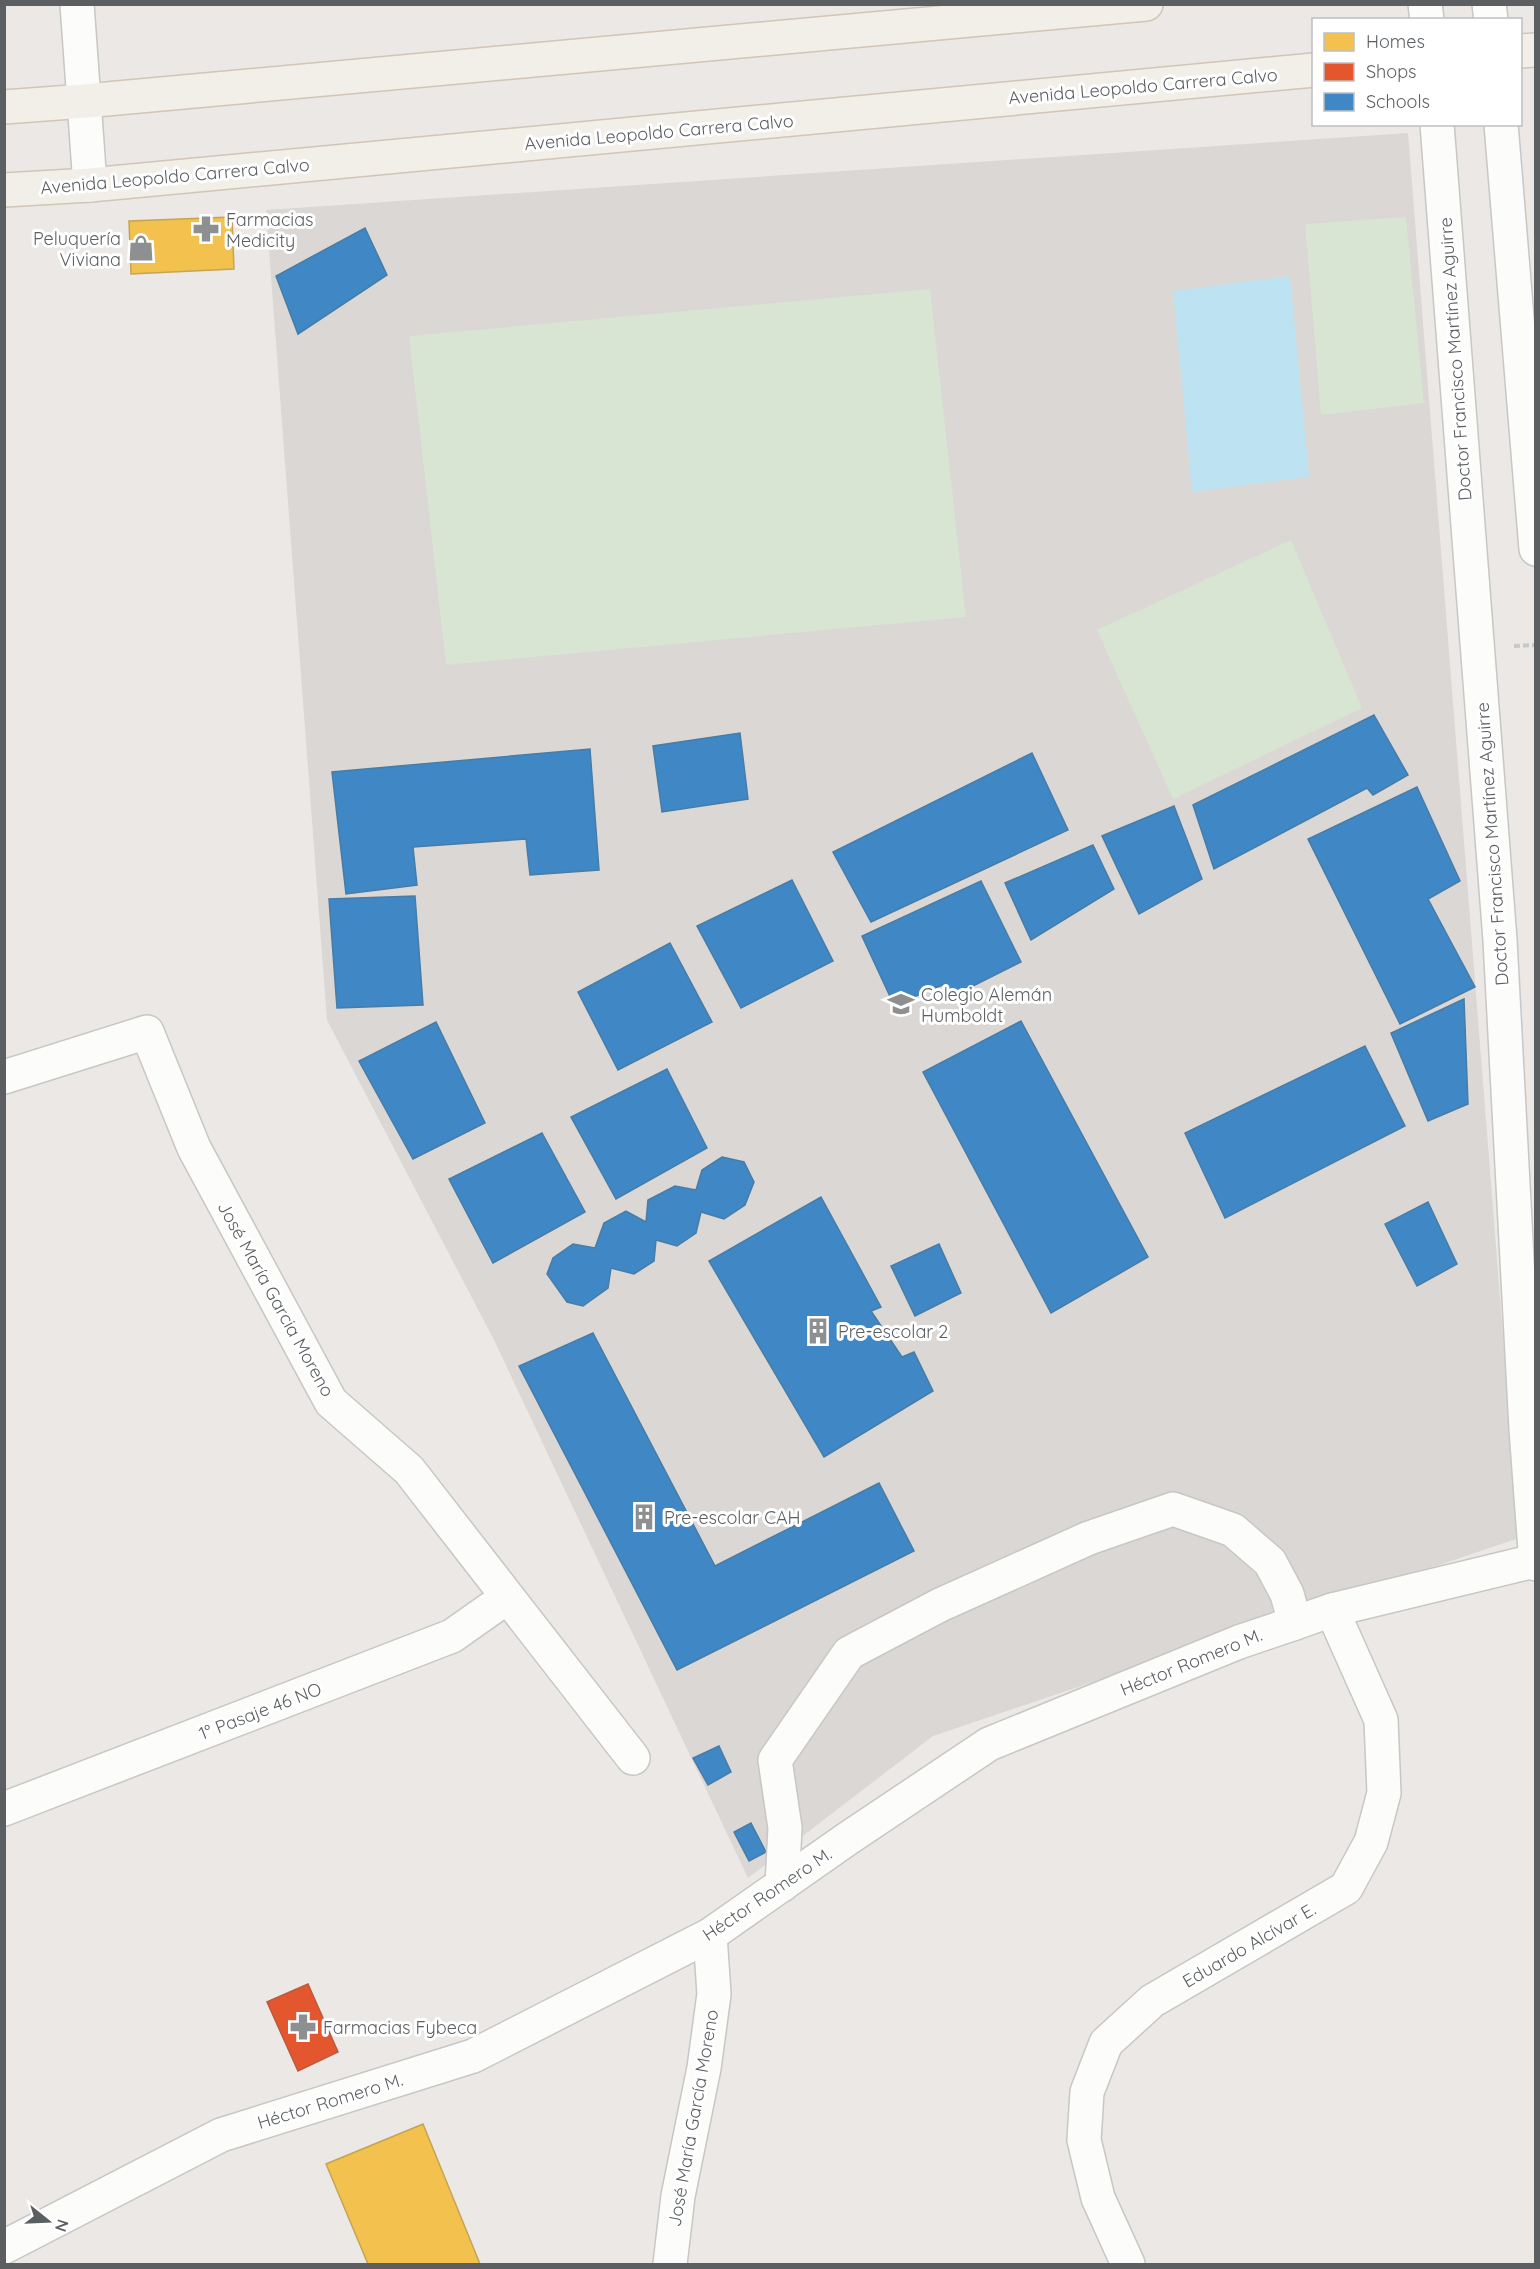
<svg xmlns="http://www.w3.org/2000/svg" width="1540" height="2269" font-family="Quicksand,sans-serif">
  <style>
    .education { fill: #dbd7d4 }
    .green { fill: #d7e5d2 }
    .water { fill: #bde2f2 }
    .homes { fill: #f2c14e; stroke: #c5a454; stroke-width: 1.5 }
    .shops { fill: #e4572e; stroke: #bb593e; stroke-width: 1.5 }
    .schools { fill: #3f88c5; stroke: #477ca7; stroke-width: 1.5 }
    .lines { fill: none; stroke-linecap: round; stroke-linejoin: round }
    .minor-casing { stroke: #c7c7c7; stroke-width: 36 }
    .major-casing { stroke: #d1c5b5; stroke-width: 36 }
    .path { stroke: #c6cbc7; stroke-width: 4; stroke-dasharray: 6 3; stroke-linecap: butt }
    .minor { stroke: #fcfcfb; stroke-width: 33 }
    .major { stroke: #f2eee8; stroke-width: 33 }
    .labels { text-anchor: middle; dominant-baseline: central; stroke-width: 6; stroke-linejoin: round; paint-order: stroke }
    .street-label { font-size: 18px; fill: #5b5f62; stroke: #fff }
    .poi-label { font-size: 18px; fill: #5b5f62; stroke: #fff; text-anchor: start }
  </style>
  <rect width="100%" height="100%" fill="#ebe8e5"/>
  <polygon class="education" points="1408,133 1519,1538 933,1736 748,1878 494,1340 327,1020 266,210"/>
  <g class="green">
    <polygon points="1406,217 1424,403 1321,415 1305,224"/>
    <polygon points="930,289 966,617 446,665 409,336"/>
    <polygon points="1291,540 1362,708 1173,799 1097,630"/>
  </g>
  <polygon class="water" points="1290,276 1309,477 1192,492 1173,291"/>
  <g class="homes">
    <polygon points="232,217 234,269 131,274 129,221"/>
    <polygon points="423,2124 480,2264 368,2264 326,2164"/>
  </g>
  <polygon class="shops" points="308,1984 338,2052 298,2071 267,2002"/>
  <g class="schools">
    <polygon points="365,228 387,275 298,334 276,276"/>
    <polygon points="1374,715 1408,775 1373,795 1367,788 1214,869 1193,805"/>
    <polygon points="740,733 748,799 662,812 653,746"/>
    <polygon points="590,749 599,870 530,875 526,839 413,847 417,885 346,894 332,772"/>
    <polygon points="1032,753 1068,830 871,922 833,852"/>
    <polygon points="1417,787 1460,881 1428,899 1475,987 1400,1024 1308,839"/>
    <polygon points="1174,806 1202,879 1139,914 1102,836"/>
    <polygon points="1093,845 1114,889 1031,940 1005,883"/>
    <polygon points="792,880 833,961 741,1008 697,926"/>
    <polygon points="981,881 1021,962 953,996 945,984 894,1005 862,936"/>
    <polygon points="415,896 423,1005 337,1008 329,899"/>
    <polygon points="670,943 712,1022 618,1070 578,992"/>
    <polygon points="1464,999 1468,1104 1428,1121 1391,1033"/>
    <polygon points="1021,1021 1148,1257 1051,1313 923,1072"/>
    <polygon points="436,1022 485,1123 413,1159 359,1061"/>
    <polygon points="1365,1046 1405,1126 1225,1218 1185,1133"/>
    <polygon points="667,1069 707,1148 616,1199 571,1117"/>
    <polygon points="542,1133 585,1212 493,1263 449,1179"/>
    <polygon points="722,1157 744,1162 754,1182 745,1205 724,1219 701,1212 696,1233 677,1246 656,1240 654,1261 634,1274 611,1268 608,1288 583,1306 567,1302 547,1274 553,1258 573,1244 595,1248 604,1223 626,1211 646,1222 648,1200 675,1186 696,1190 702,1170"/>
    <polygon points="821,1197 881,1307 871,1311 902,1357 914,1352 933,1391 824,1457 709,1261"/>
    <polygon points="1428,1202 1457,1264 1417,1286 1385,1224"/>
    <polygon points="939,1244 961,1293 915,1316 891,1266"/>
    <polygon points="593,1333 715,1566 879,1483 914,1551 677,1670 519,1366"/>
    <polygon points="719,1746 731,1772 708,1785 693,1758"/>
    <polygon points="751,1823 766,1852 749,1861 734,1832"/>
  </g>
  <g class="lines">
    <g class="minor-casing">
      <g id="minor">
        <polyline points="77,4 90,185"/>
        <polyline points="1425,4 1427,20"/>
        <polyline points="1489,4 1491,20"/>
        <polyline points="1437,124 1500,940 1526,1429 1536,1564"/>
        <polyline points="1501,124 1536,549"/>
        <polyline points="4,1077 147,1032 194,1148 331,1402 409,1470 633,1758"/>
        <polyline points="4,1809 452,1636 506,1598"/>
        <polyline points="782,1885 785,1828 775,1760 849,1653 940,1605 1089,1538 1173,1509 1233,1530 1270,1562 1287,1594 1295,1623"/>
        <polyline points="4,2247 221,2135 473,2056 710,1935 847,1839 989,1744 1239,1642 1295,1623 1332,1610 1534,1561"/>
        <polyline points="670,2264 678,2196 704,2068 714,1994 710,1935"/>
        <polyline points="1128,2264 1098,2198 1084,2140 1087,2092 1106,2043 1152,2001 1346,1888 1371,1842 1384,1793 1381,1720 1332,1610"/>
      </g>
    </g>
    <g class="major-casing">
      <g id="major">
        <polyline points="1520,51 1536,50"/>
        <polyline points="4,107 85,101 1146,4"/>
        <polyline points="4,190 90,185 1314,70"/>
      </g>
    </g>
    <polyline class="path" points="1514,646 1536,645"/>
    <use href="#minor" class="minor"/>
    <use href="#major" class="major"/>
  </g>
  <defs>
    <g id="pharmacy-bare" transform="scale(2.07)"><path d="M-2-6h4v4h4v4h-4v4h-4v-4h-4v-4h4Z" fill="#8d8f90" stroke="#fff" stroke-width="2.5" paint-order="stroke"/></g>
    <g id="shop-bare" transform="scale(2.07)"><path d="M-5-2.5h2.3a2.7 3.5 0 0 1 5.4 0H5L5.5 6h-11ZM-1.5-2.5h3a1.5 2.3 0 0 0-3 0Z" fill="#8d8f90" stroke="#fff" stroke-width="2.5" paint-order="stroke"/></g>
    <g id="school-bare" transform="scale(2.07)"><path d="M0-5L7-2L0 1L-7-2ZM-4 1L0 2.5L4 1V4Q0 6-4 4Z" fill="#8d8f90" stroke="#fff" stroke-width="2.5" paint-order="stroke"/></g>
    <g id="building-bare" transform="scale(2.07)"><path d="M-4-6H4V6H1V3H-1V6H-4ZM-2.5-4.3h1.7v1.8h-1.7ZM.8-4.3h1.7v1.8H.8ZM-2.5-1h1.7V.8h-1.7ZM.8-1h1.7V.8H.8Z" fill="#8d8f90" stroke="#fff" stroke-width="2.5" paint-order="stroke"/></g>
  </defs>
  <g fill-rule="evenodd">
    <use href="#pharmacy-bare" x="206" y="229"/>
    <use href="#shop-bare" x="141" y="248"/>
    <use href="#school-bare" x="901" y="1004"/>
    <use href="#building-bare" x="818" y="1331"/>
    <use href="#building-bare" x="644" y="1517"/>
    <use href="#pharmacy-bare" x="303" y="2027"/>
  </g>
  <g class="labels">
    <g class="street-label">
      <text transform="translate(1143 86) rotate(-5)">Avenida Leopoldo Carrera Calvo</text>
      <text transform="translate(659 132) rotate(-5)">Avenida Leopoldo Carrera Calvo</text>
      <text transform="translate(175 176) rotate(-5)">Avenida Leopoldo Carrera Calvo</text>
      <text transform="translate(1455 359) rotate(-94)">Doctor Francisco Martínez Aguirre</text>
      <text transform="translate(1492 844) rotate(-94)">Doctor Francisco Martínez Aguirre</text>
      <text transform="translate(276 1299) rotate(61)">José María Garcia Moreno</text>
      <text transform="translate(1191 1662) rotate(-22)">Héctor Romero M.</text>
      <text transform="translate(260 1711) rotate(-21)">1° Pasaje 46 NO</text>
      <text transform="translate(767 1894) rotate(-34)">Héctor Romero M.</text>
      <text transform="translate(1249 1945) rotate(-30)">Eduardo Alcívar E.</text>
      <text transform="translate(330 2101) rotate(-17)">Héctor Romero M.</text>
      <text transform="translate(693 2118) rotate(-80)">José María García Moreno</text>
    </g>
    <g class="poi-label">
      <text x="226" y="219">Farmacias<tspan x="226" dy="21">Medicity</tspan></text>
      <text x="121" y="238" text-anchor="end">Peluquería<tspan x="121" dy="21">Viviana</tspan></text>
      <text x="921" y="994">Colegio Alemán<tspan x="921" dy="21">Humboldt</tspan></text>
      <text x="838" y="1331">Pre-escolar 2</text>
      <text x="664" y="1517">Pre-escolar CAH</text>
      <text x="323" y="2027">Farmacias Fybeca</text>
    </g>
  </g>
  <rect width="1540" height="2269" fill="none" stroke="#5b5f62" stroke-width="12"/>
  <rect x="1312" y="18" width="210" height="108" fill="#ffffff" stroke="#bdbfc0" stroke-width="1.5"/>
  <rect x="1324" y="33" width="30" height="18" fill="#f2c14e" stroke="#bdbfc0" stroke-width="1.5"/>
  <text x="1366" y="48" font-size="18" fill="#5b5f62">Homes</text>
  <rect x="1324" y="63" width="30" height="18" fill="#e4572e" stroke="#bdbfc0" stroke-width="1.5"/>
  <text x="1366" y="78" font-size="18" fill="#5b5f62">Shops</text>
  <rect x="1324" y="93" width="30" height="18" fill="#3f88c5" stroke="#bdbfc0" stroke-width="1.5"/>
  <text x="1366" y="108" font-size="18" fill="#5b5f62">Schools</text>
  <g transform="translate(48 2221) rotate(108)" stroke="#ffffff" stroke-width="4.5" paint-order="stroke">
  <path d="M0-4.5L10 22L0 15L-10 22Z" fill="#5b5f62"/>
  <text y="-9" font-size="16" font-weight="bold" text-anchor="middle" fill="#5b5f62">N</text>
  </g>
</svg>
